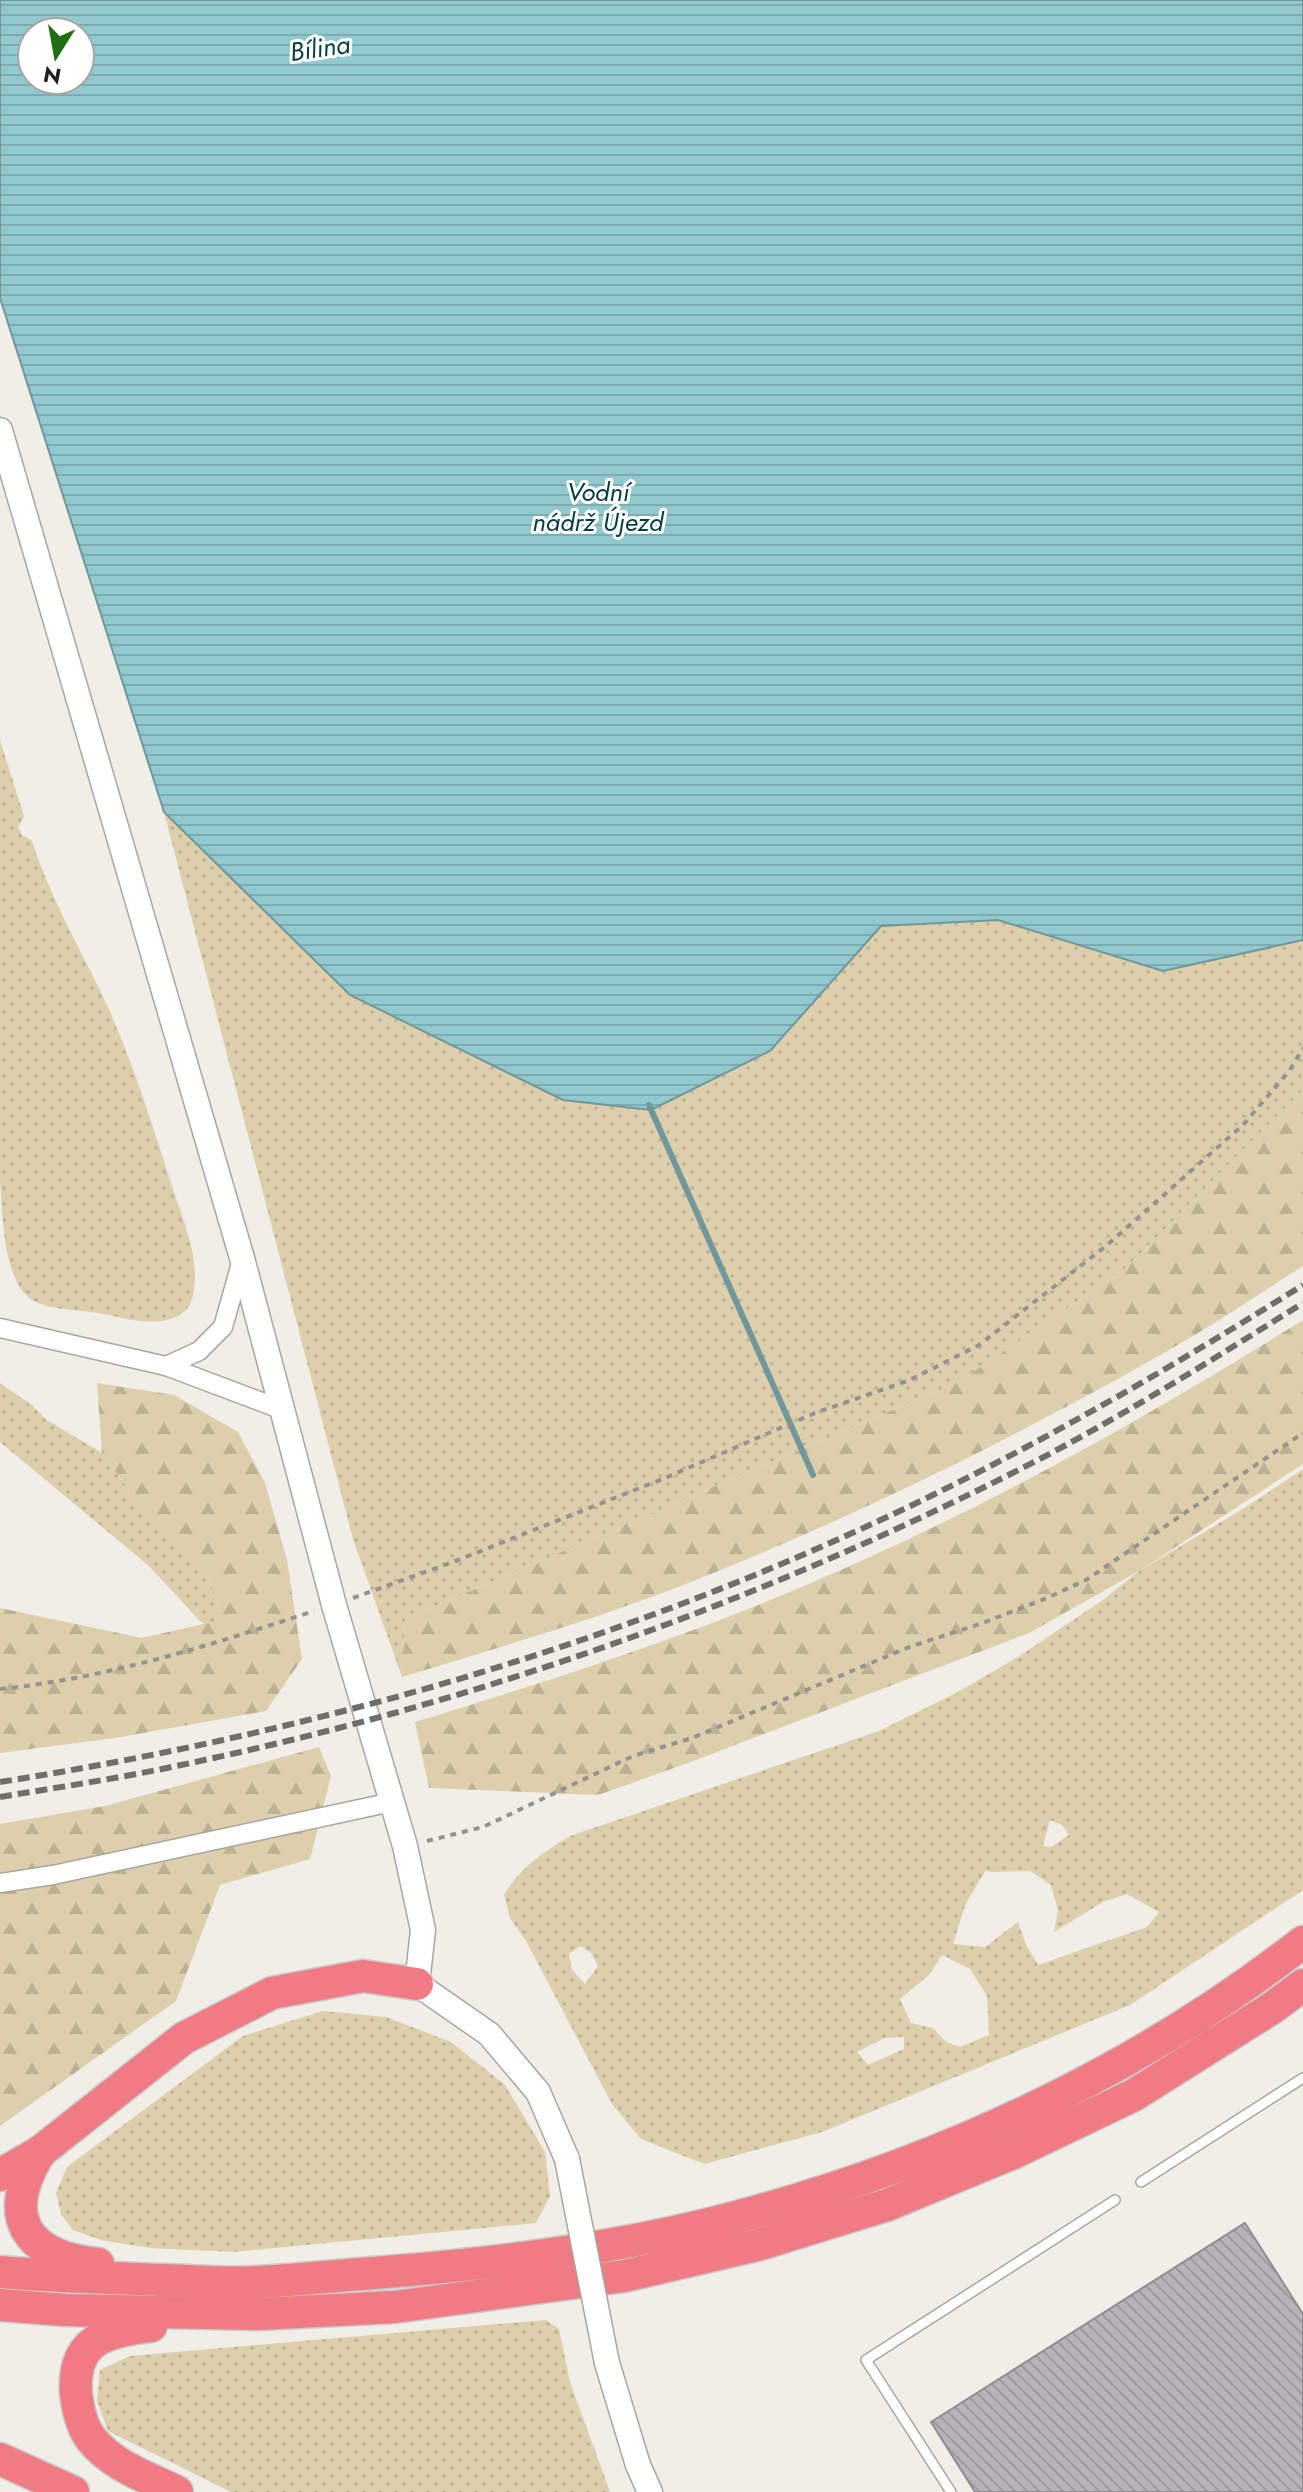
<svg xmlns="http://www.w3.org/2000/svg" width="1303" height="2492" font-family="Jost,sans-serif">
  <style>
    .grass { fill: url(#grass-dots); fill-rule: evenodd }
    .forest { fill: url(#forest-firs) }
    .water { fill: url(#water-rules); stroke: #709799; stroke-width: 2; fill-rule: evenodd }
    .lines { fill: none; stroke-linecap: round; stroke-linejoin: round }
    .stream { stroke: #709799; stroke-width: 6 }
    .building { fill: url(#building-back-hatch); stroke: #8f8c92; stroke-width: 2 }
    .service-casing { stroke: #a8a6a0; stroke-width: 12 }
    .minor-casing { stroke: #a8a6a0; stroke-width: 21 }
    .tertiary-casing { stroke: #a8a6a0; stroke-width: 27 }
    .trunk-casing { stroke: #cacac9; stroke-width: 35 }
    .path { stroke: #95938f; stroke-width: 4; stroke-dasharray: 6 6; stroke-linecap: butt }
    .service { stroke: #fff; stroke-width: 9 }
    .minor { stroke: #fff; stroke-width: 18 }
    .tertiary { stroke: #fff; stroke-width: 24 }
    .trunk { stroke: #f07b84; stroke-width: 32 }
    .rail { stroke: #706e6a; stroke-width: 6; stroke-dasharray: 12 6; stroke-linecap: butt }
    .tertiary-bridge-casing { stroke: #a8a6a0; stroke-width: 27; stroke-linecap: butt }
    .tertiary-bridge { stroke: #fff; stroke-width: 24 }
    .labels { text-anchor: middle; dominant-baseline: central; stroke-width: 6; stroke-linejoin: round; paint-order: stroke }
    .water-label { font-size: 26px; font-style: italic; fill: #063d40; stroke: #fff }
  </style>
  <defs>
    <pattern id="grass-dots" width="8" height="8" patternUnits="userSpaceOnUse" patternTransform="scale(2)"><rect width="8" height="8" fill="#ddceac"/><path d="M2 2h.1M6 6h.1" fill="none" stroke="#bdb194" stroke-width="1.8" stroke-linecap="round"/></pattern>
    <pattern id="forest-firs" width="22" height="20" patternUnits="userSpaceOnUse" patternTransform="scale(2)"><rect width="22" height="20" fill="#ddceac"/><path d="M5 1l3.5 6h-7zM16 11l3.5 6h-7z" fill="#bdb194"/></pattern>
    <pattern id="water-rules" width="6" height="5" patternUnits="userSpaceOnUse" patternTransform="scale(2)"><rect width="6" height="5" fill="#92c9ce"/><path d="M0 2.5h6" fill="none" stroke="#7eacb0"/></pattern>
    <pattern id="building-back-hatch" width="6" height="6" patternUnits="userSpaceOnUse" patternTransform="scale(2)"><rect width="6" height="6" fill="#b7b4b9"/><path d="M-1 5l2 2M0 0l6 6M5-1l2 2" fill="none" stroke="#9d9a9f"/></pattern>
  </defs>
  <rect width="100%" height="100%" fill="#f1eee8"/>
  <g class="grass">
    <path d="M0,740L24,816L18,827L22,835L32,841C51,901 84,954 110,1012C135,1069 154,1130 173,1189C183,1220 199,1256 194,1289C192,1306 185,1315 170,1319C148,1326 120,1317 98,1313C79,1310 55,1310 38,1303C2,1289 3,1214 0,1181Z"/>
    <polygon points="164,812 350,995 770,1051 881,926 998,920 1163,971 1303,940 1303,1090 1125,1269 960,1381 405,1619 402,1677 353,1539"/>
    <polygon points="0,1383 33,1406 47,1420 102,1453 143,1509 183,1548 208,1579 219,1608 216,1622 206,1625 199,1620 149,1566 0,1442"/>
    <path d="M1303,1469V1890L1130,2005L822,2132L704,2164L641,2139L612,2104L526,1941L510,1918L504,1895C521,1867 542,1853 570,1836L879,1731L956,1693L1018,1657L1103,1600L1139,1571L1246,1507ZM1050,1820L1062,1825L1069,1835L1051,1847L1043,1846ZM986,1870L989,1872L1030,1871L1051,1885L1058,1910L1054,1932L1103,1902L1127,1894L1159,1912L1147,1927L1038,1965L1026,1945L1018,1922L985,1947L953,1944L966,1903ZM581,1946L591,1953L598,1966L585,1984L572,1970L569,1954ZM942,1955L970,1969L987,1996L989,2035L960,2047L946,2042L933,2028L911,2023L900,1999L929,1975ZM904,2037V2049L868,2065L857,2052L885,2038Z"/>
    <polygon points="323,2011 386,2017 451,2042 505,2085 545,2152 550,2196 536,2223 233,2252 150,2248 101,2240 73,2230 61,2214 56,2193 67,2167 243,2036"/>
    <polygon points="546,2320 559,2329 570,2382 610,2492 231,2492 108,2431 97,2401 100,2370 130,2356"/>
  </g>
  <g class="forest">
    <path d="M1303,1090V1266C1259,1294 1215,1324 1169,1350C1017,1437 859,1515 696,1580C600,1618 501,1647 402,1677L405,1619L960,1381L1125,1269Z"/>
    <path d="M1303,1320V1464L1139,1571L1029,1633L688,1763L598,1795L429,1788L415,1722C513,1692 611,1661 707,1625C916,1546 1114,1439 1303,1320Z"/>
    <polygon points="97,1383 174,1395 238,1432 265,1483 287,1560 302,1659 266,1711 115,1738 0,1753 0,1608 142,1638 216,1621 219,1608 208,1579 183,1548 143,1509 102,1453"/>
    <polygon points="319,1747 331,1776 310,1859 220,1885 176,2001 0,2126 0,1824 105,1806"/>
  </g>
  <path class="water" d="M0,0H1303V940L1163,971L998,920L881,926L770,1051L651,1110L563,1100L350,995L164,812L0,298ZM32,32H80V80H32Z"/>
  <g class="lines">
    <polyline class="stream" points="649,1105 813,1475"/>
  </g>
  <polygon class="building" points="1245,2223 1303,2314 1303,2492 975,2492 931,2422"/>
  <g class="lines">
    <g class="service-casing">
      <g id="service">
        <polyline points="1141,2182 1303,2078"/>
        <polyline points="951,2492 866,2360 1115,2200"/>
      </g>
    </g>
    <g class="minor-casing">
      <g id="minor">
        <polyline points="242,1260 223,1327 199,1351 166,1366 283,1410"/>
        <polyline points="0,1328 166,1366"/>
        <polyline points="0,1883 53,1875 392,1802"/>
      </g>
    </g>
    <g class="tertiary-casing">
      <g id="tertiary">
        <polyline points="0,430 242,1258 334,1605 405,1846 423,1930 417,1984 489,2034 538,2092 567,2159"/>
        <polyline points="607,2363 638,2465 650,2492"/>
      </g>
    </g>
    <g class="trunk-casing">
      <g id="trunk">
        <path d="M40,2152C0,2217 25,2256 98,2264"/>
        <polyline points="0,2175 40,2152 184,2038 272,1993 363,1976 417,1984"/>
        <path d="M0,2272C55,2277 110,2278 166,2280C195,2281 226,2284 256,2282C299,2280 343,2275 386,2272C510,2262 635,2246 755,2212C951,2158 1142,2068 1303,1942"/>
        <polyline points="0,2305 65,2310 259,2314 395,2307 624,2276 757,2245 887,2205 1013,2153 1134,2095 1272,2008 1303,1985"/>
        <path d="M151,2326C105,2331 72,2340 76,2394C78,2410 82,2428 92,2440C113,2466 149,2478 177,2492"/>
        <polyline points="0,2459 73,2492"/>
      </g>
    </g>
    <g class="path">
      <polyline points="353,1598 453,1562 665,1478 815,1413 910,1380 979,1345 1106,1246 1243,1125 1290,1070 1303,1048"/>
      <path d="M0,1689C109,1678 210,1645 314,1611"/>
      <polyline points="427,1841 483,1827 633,1756 692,1738 909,1647 980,1624 1047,1598 1086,1580 1303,1433"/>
    </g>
    <use href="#service" class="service"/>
    <use href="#minor" class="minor"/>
    <use href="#tertiary" class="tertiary"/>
    <use href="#trunk" class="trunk"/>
    <g class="rail">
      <path d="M0,1782C325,1731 646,1637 941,1491C1066,1429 1185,1359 1303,1285"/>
      <path d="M0,1797C60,1787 121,1778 181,1765C478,1703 766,1600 1036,1461C1128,1413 1215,1358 1303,1303"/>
    </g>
    <g class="tertiary-bridge-casing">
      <polyline id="tertiary-bridge" points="567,2159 607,2363"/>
    </g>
    <use href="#tertiary-bridge" class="tertiary-bridge"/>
  </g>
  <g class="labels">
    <g class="water-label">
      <text transform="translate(320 48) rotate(-8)">Bílina</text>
      <text x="598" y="492">Vodní<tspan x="598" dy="30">nádrž Újezd</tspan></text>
    </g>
  </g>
  <g transform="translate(56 56) rotate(191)"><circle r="38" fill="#ffffff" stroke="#a7a6a5" stroke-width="2"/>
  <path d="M0-6L14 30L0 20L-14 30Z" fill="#206e12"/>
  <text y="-12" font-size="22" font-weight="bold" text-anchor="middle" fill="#22211e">N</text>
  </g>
</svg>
